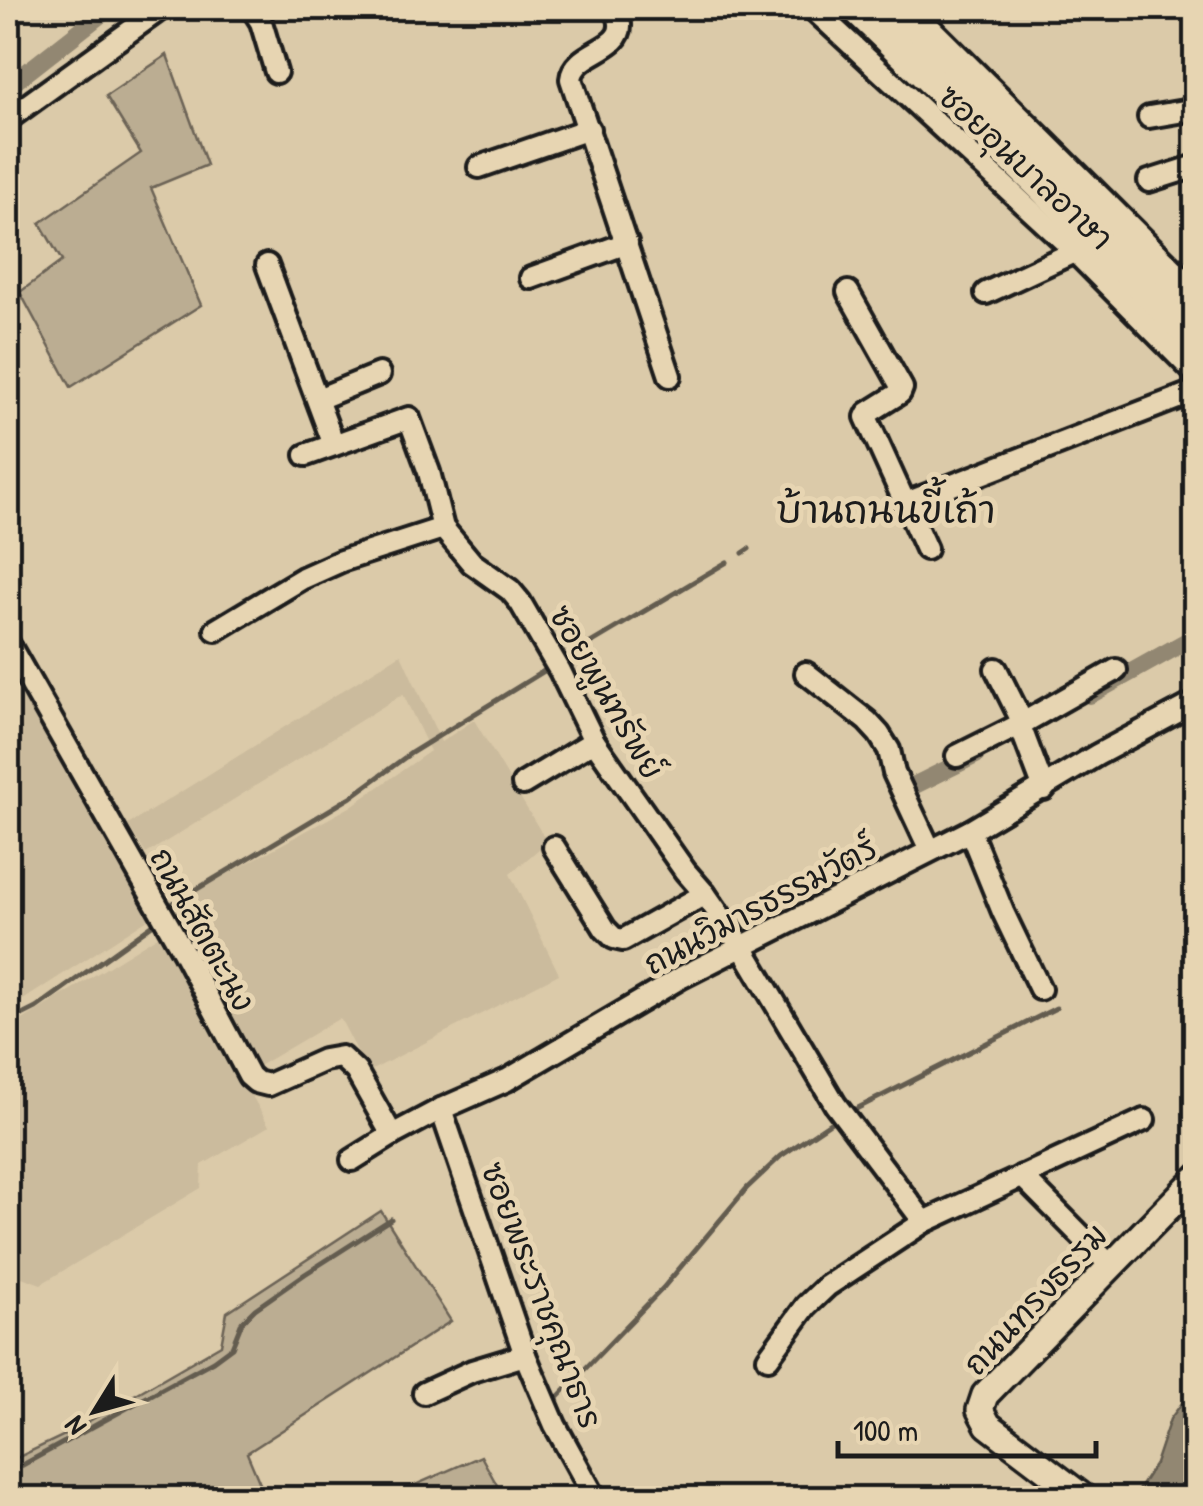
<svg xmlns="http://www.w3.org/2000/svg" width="1203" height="1506" font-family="'Patrick Hand','Playpen Sans Thai',sans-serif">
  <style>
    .built { fill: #cbbb9d }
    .green { fill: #bbad92; stroke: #6c6457; stroke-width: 2.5 }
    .water { fill: #928772; stroke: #635c50; stroke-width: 2.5 }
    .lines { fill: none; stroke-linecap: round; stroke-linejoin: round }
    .stream { stroke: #635c50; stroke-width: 5 }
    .canal { stroke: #928772; stroke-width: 18 }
    .minor-casing { stroke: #1c1c1c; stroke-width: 28 }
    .tertiary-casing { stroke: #1c1c1c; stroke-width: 32 }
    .primary-casing { stroke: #1c1c1c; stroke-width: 40 }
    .minor { stroke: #e7d5b2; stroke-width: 20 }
    .tertiary { stroke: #e7d5b2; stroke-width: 25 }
    .primary { stroke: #e7d5b2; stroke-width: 32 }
    .labels { text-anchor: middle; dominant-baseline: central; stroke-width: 10; stroke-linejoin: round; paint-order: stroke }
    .street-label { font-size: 32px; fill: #1c1c1c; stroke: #e7d5b2 }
    .quarter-label { font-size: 38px; fill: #1c1c1c; stroke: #e7d5b2 }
  </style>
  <rect width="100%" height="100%" fill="#dbcaa9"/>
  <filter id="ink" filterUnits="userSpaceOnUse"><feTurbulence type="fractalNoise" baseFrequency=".01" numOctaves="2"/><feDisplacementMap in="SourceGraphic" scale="20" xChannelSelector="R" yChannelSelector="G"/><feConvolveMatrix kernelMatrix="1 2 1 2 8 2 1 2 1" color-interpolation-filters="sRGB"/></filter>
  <g filter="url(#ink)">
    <g class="built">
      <polygon points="401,654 441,742 474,720 547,842 510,874 559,974 368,1072 340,1018 257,1067 165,908 350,807 430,751 403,694 146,854 128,825"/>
      <polygon points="8,661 154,915 23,1000 8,1008"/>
      <polygon points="161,934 269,1126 202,1165 201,1188 41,1284 8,1272 8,1029"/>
    </g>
    <g class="green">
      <polygon points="167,55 207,165 151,188 201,305 71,387 20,292 62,261 40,223 141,153 106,96"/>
      <polygon points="381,1211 451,1321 247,1453 266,1498 8,1498 8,1462 65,1435 221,1345 227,1312"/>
      <polygon points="481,1456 504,1498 392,1498 408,1488"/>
    </g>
    <polygon class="water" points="1195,1386 1195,1498 1133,1498 1155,1464 1170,1419"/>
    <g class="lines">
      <g class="stream">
        <polyline points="743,553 749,549"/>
        <polyline points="562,660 727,562"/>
        <polyline points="172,904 351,797 411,753 544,671"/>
        <polyline points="8,1022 36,1008 152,925"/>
        <polyline points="856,1109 1056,1008"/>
        <polyline points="554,1401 663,1288 747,1188 781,1156 836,1119"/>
        <polyline points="8,1473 213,1361 232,1347 242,1322 255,1309 305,1274 391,1219"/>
      </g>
      <g class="canal">
        <polyline points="8,87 109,8"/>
        <polyline points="1090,695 1196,636"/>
        <polyline points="909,788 976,755"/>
      </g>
      <g class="minor-casing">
        <g id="minor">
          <polyline points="252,8 261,22 276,72"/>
          <path d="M616,8C617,13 620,19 620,24C622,51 574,51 571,79L670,376"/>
          <polyline points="812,8 1065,242 1196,374"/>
          <polyline points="1149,117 1196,109"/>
          <polyline points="8,119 162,8"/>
          <polyline points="479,167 589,129"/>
          <polyline points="1149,181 1196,166"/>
          <polyline points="267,265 334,445"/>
          <polyline points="531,278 627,243"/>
          <polyline points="848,292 902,388 900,393 868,413 866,417 926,549"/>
          <polyline points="986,293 1074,252"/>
          <polyline points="318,399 379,374"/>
          <polyline points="306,455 409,418 429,472 443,528 472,563 510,590 520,602 560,671 594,741 685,871 705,894 742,947 835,1104 924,1222"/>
          <polyline points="906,503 1196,391"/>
          <polyline points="216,630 303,578 341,561 443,528"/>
          <polyline points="8,643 183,951 249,1076 256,1082 268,1085 324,1060 341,1057 356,1071 392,1135"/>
          <polyline points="806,673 867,721 879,734 889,750 894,773 930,850"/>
          <polyline points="957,756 1023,723 996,669"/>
          <polyline points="523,784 594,741"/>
          <polyline points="1044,789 1022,731 1023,723 1116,670"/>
          <polyline points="970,831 1003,912 1040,989"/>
          <polyline points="554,847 605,929 614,938 623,940 705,894"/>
          <polyline points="441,1109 525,1355 555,1425 595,1498"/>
          <polyline points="352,1160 392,1135 441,1109 507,1080 682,977 970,831 1097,755 1196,702"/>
          <polyline points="1022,1176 1110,1265"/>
          <polyline points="768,1358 806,1306 827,1286 924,1222 1144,1120"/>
          <polyline points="424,1393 472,1371 525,1355"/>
        </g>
      </g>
      <g class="tertiary-casing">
        <polyline id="tertiary" points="1084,1498 988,1425 980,1410 985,1395 1196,1179"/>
      </g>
      <g class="primary-casing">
        <g id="primary">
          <polyline points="858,8 1044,187 1196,339"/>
          <polyline points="902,8 1196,300"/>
        </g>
      </g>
      <use href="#minor" class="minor"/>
      <use href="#tertiary" class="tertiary"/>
      <use href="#primary" class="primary"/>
    </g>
  </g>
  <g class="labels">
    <g class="street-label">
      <text transform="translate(1026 167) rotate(43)">ซอยอุนบาลอาษา</text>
      <text transform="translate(607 692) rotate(60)">ซอยพูนทรัพย์</text>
      <text transform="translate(760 905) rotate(-28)">ถนนวิมารธรรมวัตร์</text>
      <text transform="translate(203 929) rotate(61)">ถนนสัตตะนง</text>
      <text transform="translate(542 1295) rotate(69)">ซอยพระราชคุณาธาร</text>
      <text transform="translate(1035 1299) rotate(-47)">ถนนทรงธรรม</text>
    </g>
    <g class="quarter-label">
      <text x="886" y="509">บ้านถนนขี้เถ้า</text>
    </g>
  </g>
  <rect width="1203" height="1506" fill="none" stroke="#e7d5b2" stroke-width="40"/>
  <rect x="20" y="20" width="1163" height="1466" fill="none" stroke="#1c1c1c" stroke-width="4" filter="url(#ink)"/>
  <g transform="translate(95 1411) rotate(233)" stroke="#e7d5b2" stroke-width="8" paint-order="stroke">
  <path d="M0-8L18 38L0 25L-18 38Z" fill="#1c1c1c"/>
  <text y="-15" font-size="28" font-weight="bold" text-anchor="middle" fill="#1c1c1c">N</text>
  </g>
  <path d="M838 1441v15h258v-15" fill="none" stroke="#1c1c1c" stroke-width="5"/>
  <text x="853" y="1441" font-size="30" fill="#1c1c1c" stroke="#e7d5b2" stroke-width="8" paint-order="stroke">100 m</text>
</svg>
